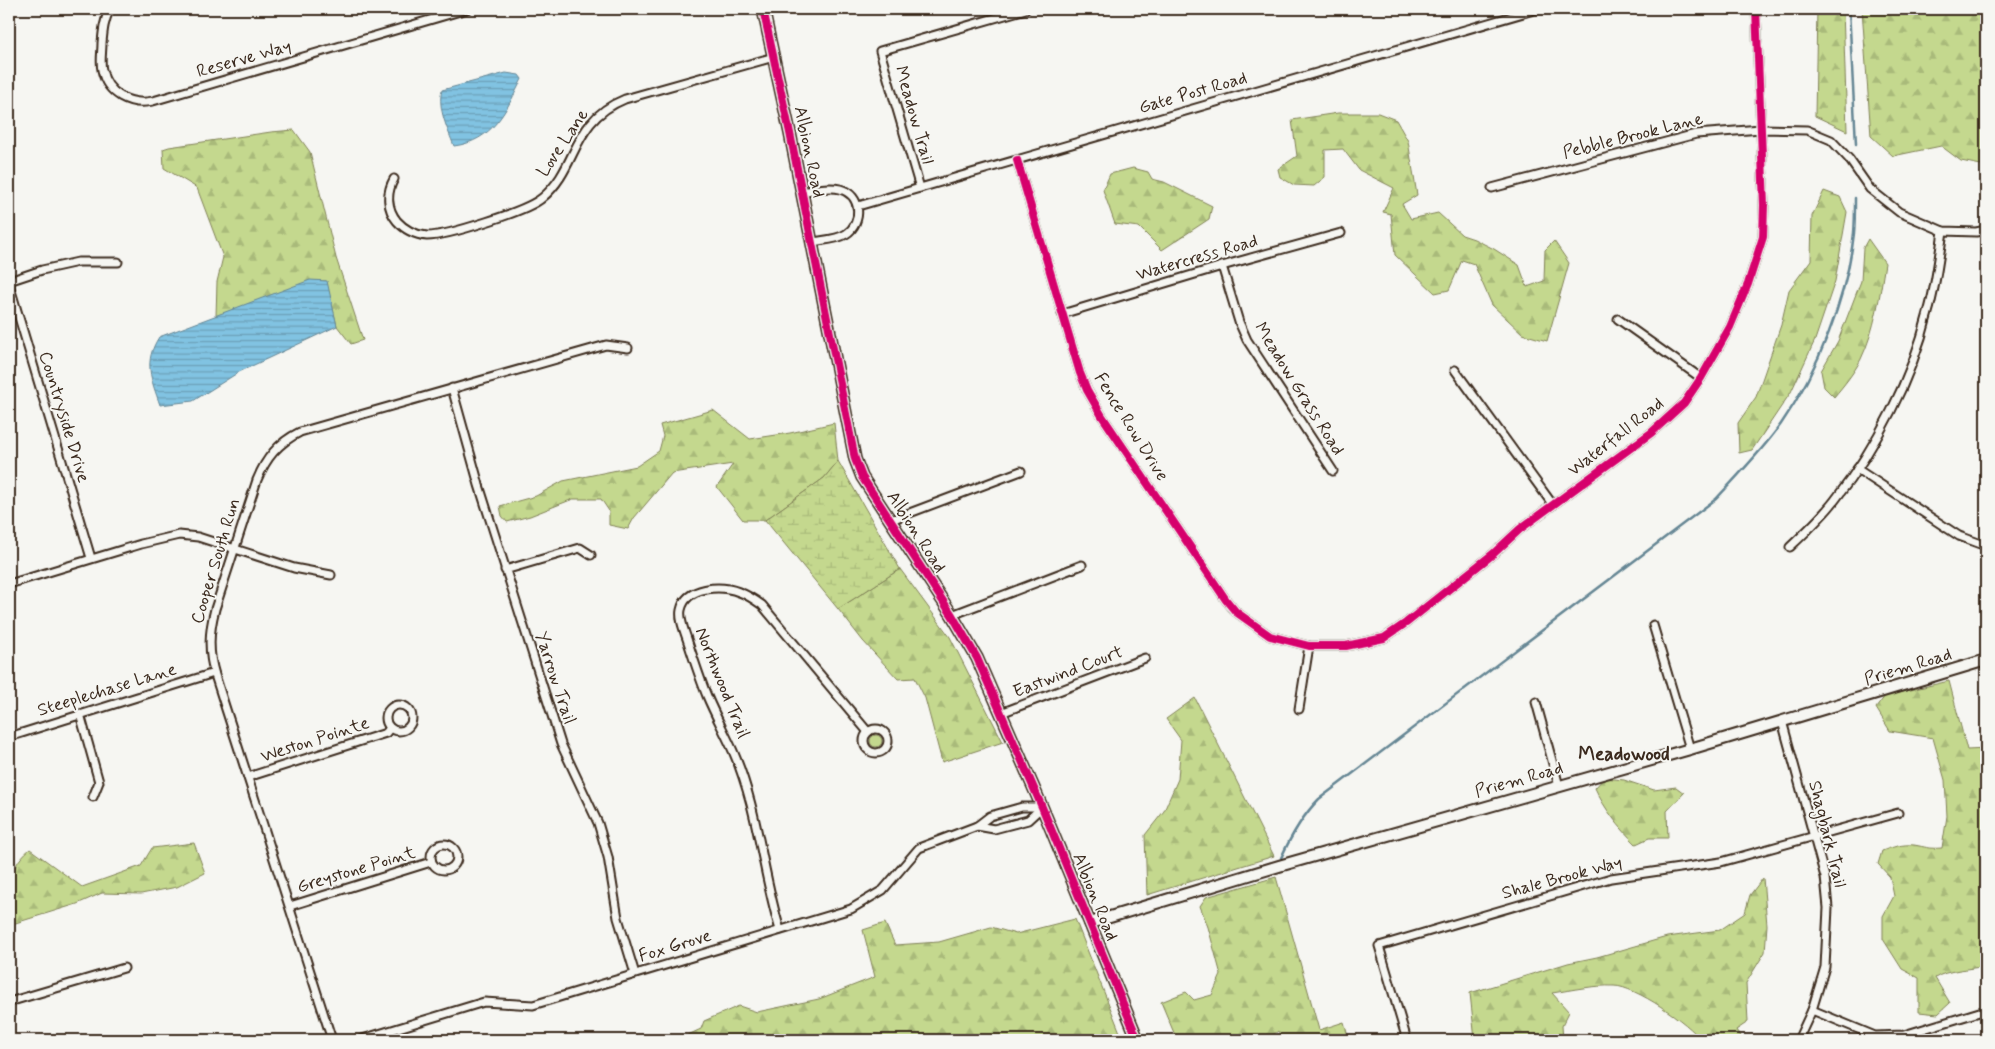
<svg xmlns="http://www.w3.org/2000/svg" width="1995" height="1049" font-family="Mynerve,sans-serif">
  <style>
    .forest { fill: url(#forest-firs); stroke: #808156 }
    .wetland { fill: url(#wetland-marsh); stroke: #808156 }
    .green { fill: #c4d88e; stroke: #808156 }
    .water { fill: url(#water-rules); stroke: #658694 }
    .lines { fill: none; stroke-linecap: round; stroke-linejoin: round }
    .stream { stroke: #658694; stroke-width: 2.5 }
    .street-casing { stroke: #3b2a1e; stroke-width: 11 }
    .secondary-casing { stroke: #3b2a1e; stroke-width: 14 }
    .street { stroke: #f6f6f2; stroke-width: 7 }
    .secondary { stroke: #f6f6f2; stroke-width: 10 }
    .cycleway-casing { stroke: #f6f6f2; stroke-width: 11 }
    .cycleway { stroke: #d6006c; stroke-width: 8 }
    .labels { text-anchor: middle; dominant-baseline: central; stroke-width: 4; stroke-linejoin: round; paint-order: stroke }
    .street-label { font-size: 18px; fill: #3b2a1e; stroke: #f6f6f2 }
    .neighbourhood-label { font-size: 19px; font-weight: bold; fill: #3b2a1e; stroke: #f6f6f2 }
  </style>
  <defs>
    <pattern id="forest-firs" width="22" height="20" patternUnits="userSpaceOnUse" patternTransform="scale(1.25)"><rect width="22" height="20" fill="#c4d88e"/><path d="M5 1l3.5 6h-7zM16 11l3.5 6h-7z" fill="#a9ba7a"/></pattern>
    <pattern id="wetland-marsh" width="20" height="14" patternUnits="userSpaceOnUse" patternTransform="scale(1.25)"><rect width="20" height="14" fill="#c4d88e"/><path d="M1 5h8M5 5V1M11 12h8M15 12V8" fill="none" stroke="#a9ba7a"/></pattern>
    <pattern id="water-rules" width="6" height="5" patternUnits="userSpaceOnUse" patternTransform="scale(1.25)"><rect width="6" height="5" fill="#81c3e2"/><path d="M0 2.5h6" fill="none" stroke="#6b9fb7"/></pattern>
  </defs>
  <rect width="100%" height="100%" fill="#f6f6f2"/>
  <filter id="ink" filterUnits="userSpaceOnUse"><feTurbulence type="fractalNoise" baseFrequency=".02" numOctaves="2"/><feDisplacementMap in="SourceGraphic" scale="10" xChannelSelector="R" yChannelSelector="G"/><feConvolveMatrix kernelMatrix="1 2 1 2 8 2 1 2 1" color-interpolation-filters="sRGB"/></filter>
  <g filter="url(#ink)">
    <g class="forest">
      <polygon points="1817,9 1843,9 1847,131 1815,116"/>
      <polygon points="1862,9 1986,9 1986,166 1961,161 1941,146 1893,156 1871,136"/>
      <polygon points="1338,113 1378,113 1396,120 1408,141 1417,195 1402,204 1411,219 1438,213 1462,235 1474,239 1494,249 1519,265 1527,287 1544,281 1545,250 1554,241 1569,263 1547,341 1523,334 1492,305 1474,264 1462,260 1449,290 1435,293 1395,255 1391,214 1383,212 1394,188 1359,170 1343,149 1325,150 1325,177 1314,186 1294,185 1280,177 1278,169 1297,156 1292,120"/>
      <polygon points="294,130 310,152 336,258 363,340 351,344 337,326 326,281 310,281 216,316 217,282 223,257 197,188 164,168 163,149 169,147 271,132"/>
      <polygon points="1133,168 1148,172 1152,179 1164,182 1212,206 1209,219 1162,250 1139,227 1115,224 1103,190 1110,174"/>
      <polygon points="1824,191 1840,197 1847,212 1835,281 1815,340 1791,392 1752,450 1739,453 1738,423 1756,397 1781,325 1789,290 1811,260 1812,216"/>
      <path d="M1868,239L1885,263C1880,295 1875,330 1861,359C1854,373 1844,385 1834,397L1824,387L1821,371L1838,341L1861,281L1863,248Z"/>
      <polygon points="713,410 750,439 790,433 834,423 838,461 824,478 765,520 743,520 717,487 733,464 672,473 634,518 628,529 609,525 609,511 601,499 573,499 530,516 507,522 502,516 500,506 536,496 563,481 637,466 659,451 663,436 660,425"/>
      <polygon points="900,569 950,637 1003,742 942,762 925,698 915,678 898,679 863,641 838,609"/>
      <path d="M1949,681L1967,750L1986,749V966C1971,969 1946,970 1935,978L1950,1003L1938,1014L1919,1012V978L1902,969L1883,939V916L1894,896L1890,877L1878,864L1882,851C1892,847 1902,844 1914,845C1926,847 1929,849 1942,848L1947,816L1945,780L1933,738L1890,731L1876,708L1885,696Z"/>
      <polygon points="1195,698 1274,856 1147,895 1145,835 1164,811 1178,779 1181,740 1166,719"/>
      <path d="M1604,778L1624,780L1654,790L1676,787L1684,793L1667,811L1668,838H1649L1636,844C1619,827 1605,810 1595,788Z"/>
      <path d="M194,843L205,873L177,887L141,894L102,893L77,904L9,925C9,895 5,869 30,849L82,887L141,866L152,848Z"/>
      <polygon points="1276,877 1319,1030 1344,1022 1349,1040 1283,1040 1278,1031 1267,1040 1177,1040 1161,1002 1186,992 1194,1000 1212,995 1221,975 1208,927 1200,906 1206,897"/>
      <path d="M1763,878L1767,925L1765,952L1746,983L1748,1022L1736,1030L1743,1040H1701C1689,1023 1635,986 1614,986C1594,985 1572,990 1552,993L1569,1012L1562,1026L1563,1040H1475L1470,993L1568,963L1597,957L1667,937L1720,930L1745,913L1750,895Z"/>
      <polygon points="1075,919 1123,1040 653,1040 679,1039 701,1029 704,1021 739,1006 757,1012 819,999 875,977 863,930 885,923 895,945 939,942 991,927 1016,934"/>
    </g>
    <polygon class="wetland" points="838,461 900,569 838,609 765,520 824,478"/>
    <circle class="green" cx="876" cy="741" r="6"/>
    <g class="water">
      <path d="M506,73L519,75L522,79C506,111 493,141 454,146C448,130 437,108 442,90Z"/>
      <path d="M310,280L327,281L337,326L239,372L193,401L160,405C151,379 143,362 159,337Z"/>
    </g>
    <g class="lines">
      <g class="stream">
        <polyline points="1849,9 1856,144"/>
        <path d="M1281,858C1291,836 1302,816 1319,799L1716,499C1738,475 1762,451 1781,424C1818,371 1847,297 1854,233C1855,222 1855,210 1855,198"/>
      </g>
      <g class="street-casing">
        <g id="street">
          <path d="M110,9C104,20 103,31 102,43C102,52 100,62 102,70C107,94 130,106 153,101L467,9"/>
          <polyline points="1017,160 1080,373 1087,390 1102,416 1226,600 1236,612 1270,636 1309,646 1346,646 1384,638 1406,623 1493,554 1520,529 1651,433 1684,403 1701,378 1730,327 1748,284 1763,237 1764,205 1756,9"/>
          <path d="M394,179C386,193 387,209 397,221C405,230 416,235 427,236C447,236 527,211 542,198C579,168 570,121 625,99L774,57"/>
          <polyline points="920,188 880,51 1026,9"/>
          <polyline points="1492,188 1696,134 1761,129 1807,130 1831,140 1849,159 1870,189 1899,212 1943,231 1976,232 1986,230"/>
          <path d="M802,192C814,190 828,186 840,189C862,195 863,223 846,234C837,240 822,240 812,242"/>
          <polyline points="858,206 1537,9"/>
          <polyline points="1222,266 1239,322 1247,340 1333,471"/>
          <polyline points="9,281 42,270 78,262 118,262"/>
          <polyline points="9,284 91,558"/>
          <polyline points="1062,314 1222,266 1341,233"/>
          <polyline points="1618,319 1701,378"/>
          <polyline points="1455,370 1553,505"/>
          <polyline points="452,388 479,485 561,744 598,823 608,857 618,918 635,974"/>
          <polyline points="1857,469 1959,536 1986,546"/>
          <polyline points="891,520 1021,471"/>
          <path d="M1790,547C1806,532 1822,517 1835,500C1876,448 1912,378 1928,313C1936,286 1939,258 1943,231"/>
          <polyline points="505,570 580,548 591,555"/>
          <polyline points="9,584 141,544 179,535 198,537 294,568 331,575"/>
          <polyline points="952,615 1082,565"/>
          <polyline points="1653,625 1690,749"/>
          <polyline points="1536,702 1559,786"/>
          <circle cx="399" cy="718" r="13"/>
          <polyline points="1299,709 1309,646"/>
          <polyline points="1001,713 1145,658"/>
          <polyline points="80,714 99,782 93,797"/>
          <polyline points="1782,721 1825,877 1828,908 1825,967 1812,1010 1798,1040"/>
          <circle cx="876" cy="741" r="12"/>
          <polyline points="9,737 214,673"/>
          <polyline points="248,777 386,733 390,728"/>
          <polyline points="977,826 994,829 1028,820 1042,807"/>
          <circle cx="444" cy="857" r="13"/>
          <polyline points="290,906 431,862"/>
          <path d="M780,930C762,871 758,808 733,751C725,733 715,715 707,696C700,679 694,660 688,642C685,632 679,620 681,610C686,586 721,585 739,592C748,595 755,600 762,605L868,732"/>
          <polyline points="9,1002 124,968"/>
          <polyline points="1812,1010 1875,1036 1904,1035 1986,1010"/>
          <path d="M332,1040L215,675C208,652 209,632 215,609L257,480C266,458 278,443 300,432L606,345L628,348"/>
          <polyline points="359,1040 484,1002 533,1005 851,909 883,890 919,848 977,826 990,816 1022,807 1042,807"/>
          <polyline points="1407,1040 1379,946 1611,878 1721,862 1898,813"/>
        </g>
      </g>
      <g class="secondary-casing">
        <g id="secondary">
          <polyline points="763,9 790,133 855,459 862,477 952,615 977,658 1042,807 1138,1040"/>
          <polyline points="1090,923 1279,866 1690,749 1986,660"/>
        </g>
      </g>
      <use href="#street" class="street"/>
      <use href="#secondary" class="secondary"/>
      <g class="cycleway-casing">
        <g id="cycleway">
          <polyline points="763,9 790,133 855,459 862,477 952,615 977,658 1042,807 1138,1040"/>
          <polyline points="1017,160 1080,373 1087,390 1102,416 1226,600 1236,612 1270,636 1309,646 1346,646 1384,638 1406,623 1493,554 1520,529 1651,433 1684,403 1701,378 1730,327 1748,284 1763,237 1764,205 1756,9"/>
        </g>
      </g>
      <use href="#cycleway" class="cycleway"/>
    </g>
  </g>
  <g class="labels">
    <g class="street-label">
      <text transform="translate(244 59) rotate(-16)">Reserve Way</text>
      <text transform="translate(1193 93) rotate(-16)">Gate Post Road</text>
      <text transform="translate(914 115) rotate(74)">Meadow Trail</text>
      <text transform="translate(1633 136) rotate(-14)">Pebble Brook Lane</text>
      <text transform="translate(563 143) rotate(-56)">Love Lane</text>
      <text transform="translate(809 152) rotate(78)">Albion Road</text>
      <text transform="translate(1197 258) rotate(-16)">Watercress Road</text>
      <text transform="translate(1299 389) rotate(58)">Meadow Grass Road</text>
      <text transform="translate(64 417) rotate(73)">Countryside Drive</text>
      <text transform="translate(1131 427) rotate(58)">Fence Row Drive</text>
      <text transform="translate(1616 437) rotate(-38)">Waterfall Road</text>
      <text transform="translate(916 532) rotate(57)">Albion Road</text>
      <text transform="translate(216 561) rotate(-73)">Cooper South Run</text>
      <text transform="translate(1908 667) rotate(-17)">Priem Road</text>
      <text transform="translate(1068 672) rotate(-21)">Eastwind Court</text>
      <text transform="translate(555 678) rotate(72)">Yarrow Trail</text>
      <text transform="translate(722 683) rotate(68)">Northwood Trail</text>
      <text transform="translate(107 690) rotate(-17)">Steeplechase Lane</text>
      <text transform="translate(315 740) rotate(-18)">Weston Pointe</text>
      <text transform="translate(1519 780) rotate(-16)">Priem Road</text>
      <text transform="translate(1827 834) rotate(76)">Shagbark Trail</text>
      <text transform="translate(356 870) rotate(-17)">Greystone Point</text>
      <text transform="translate(1562 878) rotate(-15)">Shale Brook Way</text>
      <text transform="translate(1095 897) rotate(68)">Albion Road</text>
      <text transform="translate(675 946) rotate(-17)">Fox Grove</text>
    </g>
    <g class="neighbourhood-label">
      <text x="1624" y="754">Meadowood</text>
    </g>
  </g>
  <rect width="1995" height="1049" fill="none" stroke="#f6f6f2" stroke-width="30"/>
  <rect x="15" y="15" width="1965" height="1019" fill="none" stroke="#3b2a1e" stroke-width="2" filter="url(#ink)"/>
</svg>
